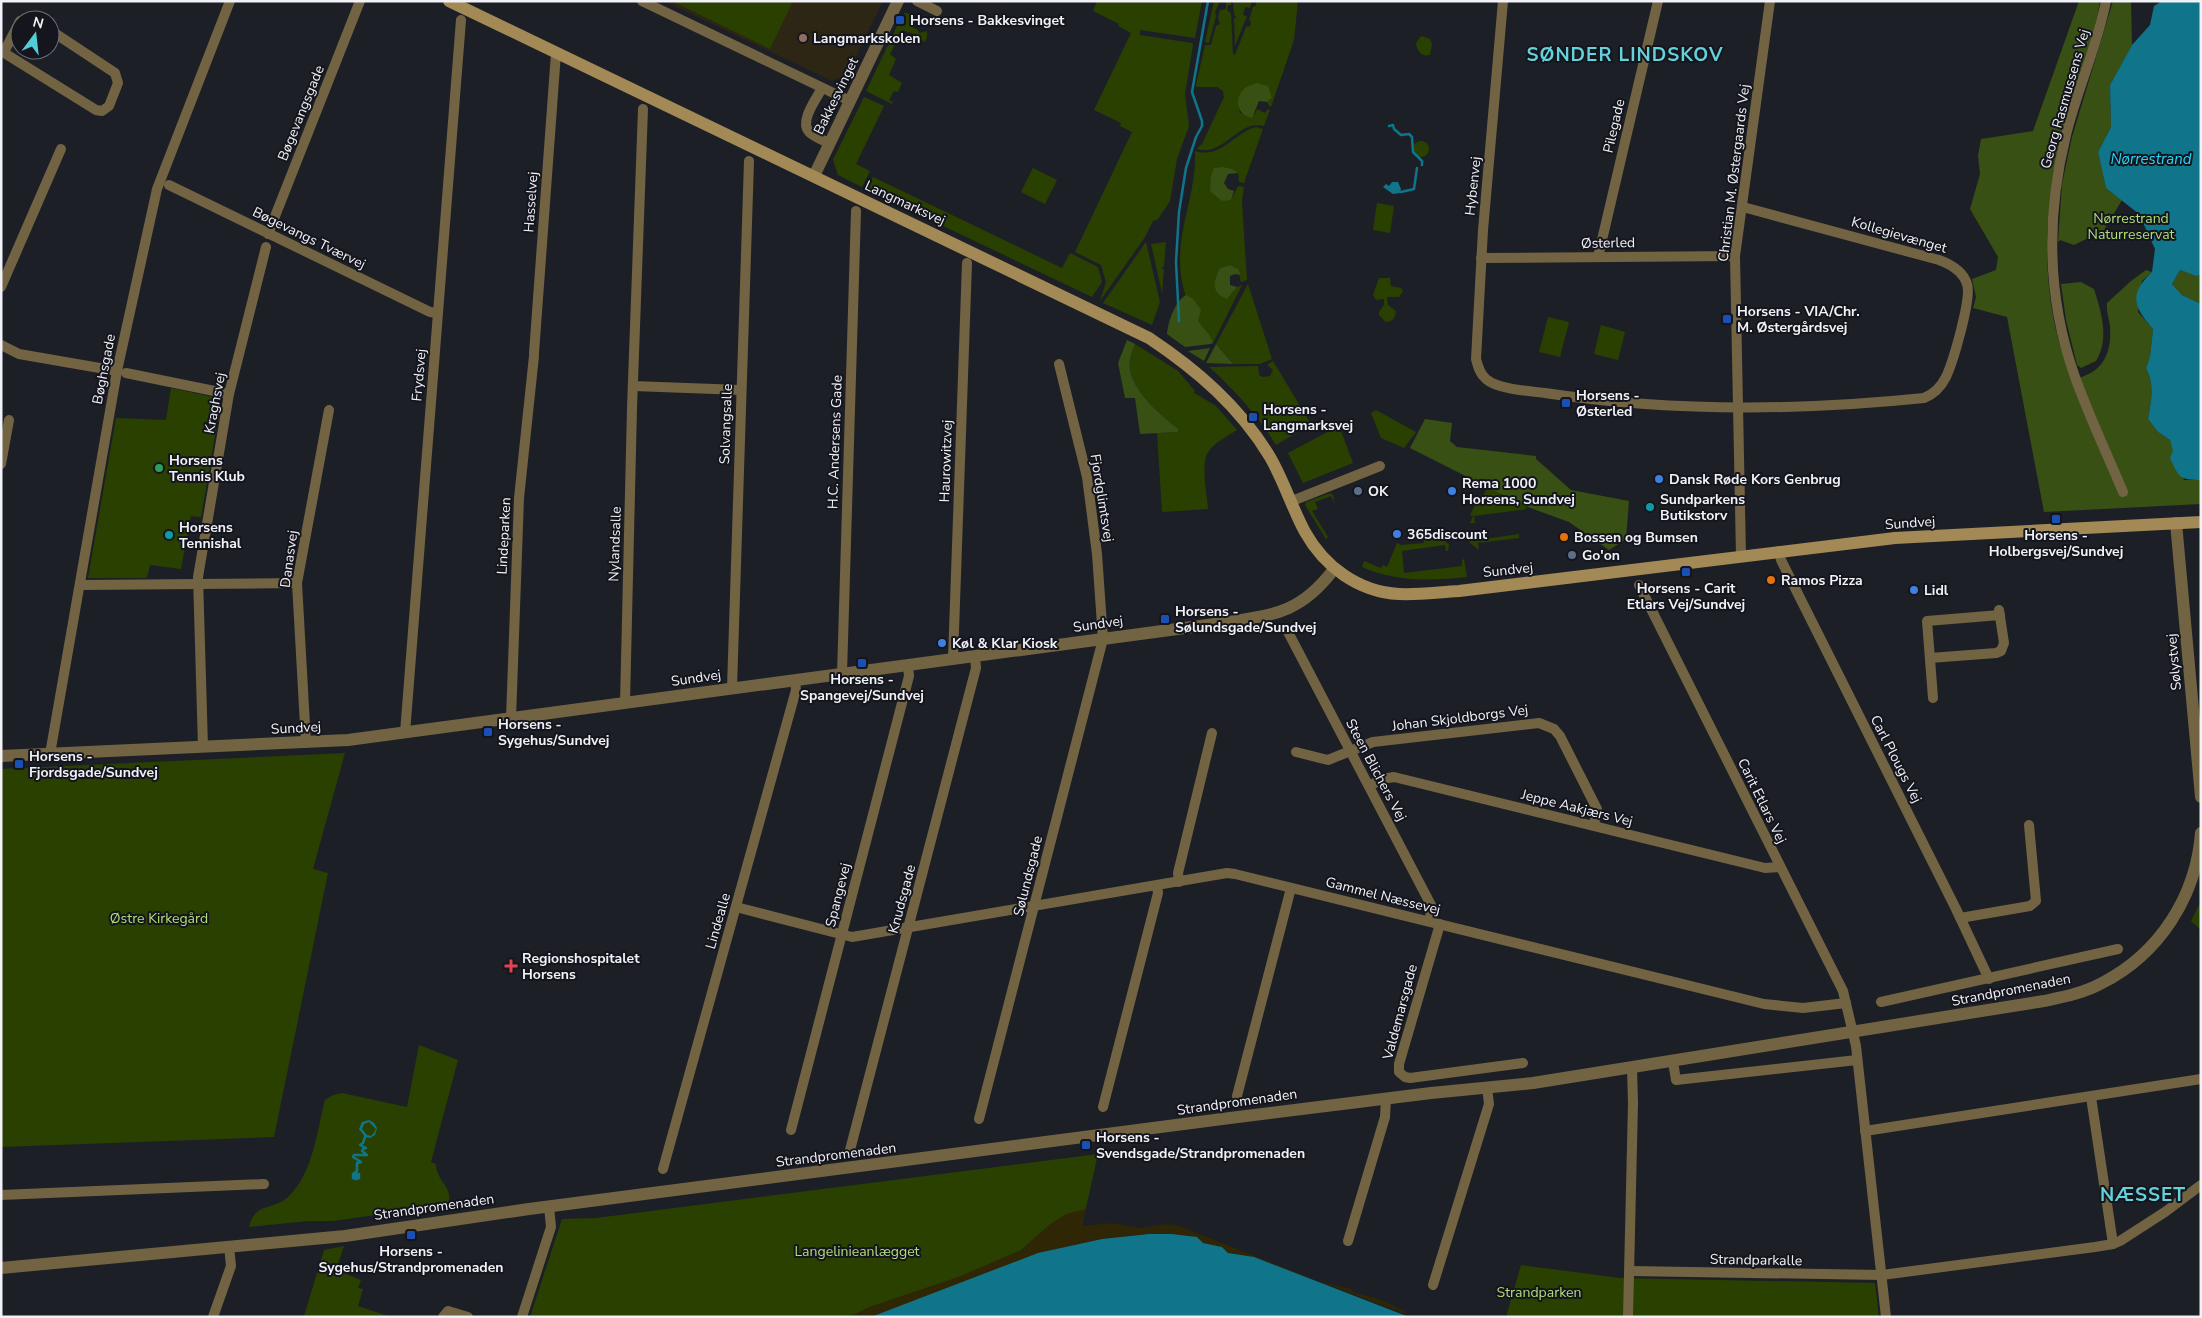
<svg xmlns="http://www.w3.org/2000/svg" width="2202" height="1318" font-family="'Nunito Sans',sans-serif">
  <style>
    .education { fill: #2d2615 }
    .green { fill: #2a4001 }
    .forest { fill: #385014 }
    .sand { fill: #2e2605 }
    .water { fill: #10758a; fill-rule: evenodd }
    .lines { fill: none; stroke-linecap: round; stroke-linejoin: round }
    .stream { stroke: #10758a; stroke-width: 2.5 }
    .minor { stroke: #726343; stroke-width: 10 }
    .tertiary { stroke: #726343; stroke-width: 12 }
    .secondary { stroke: #a28955; stroke-width: 12 }
    .transit-dot { fill: #1a4fb4; stroke: #14151d; stroke-width: 2 }
    .education-dot { fill: #8d6e63; stroke: #14151d; stroke-width: 2 }
    .leisure-dot { fill: #2e9e5b; stroke: #14151d; stroke-width: 2 }
    .shop-dot { fill: #3f7fe0; stroke: #14151d; stroke-width: 2 }
    .service-dot { fill: #5c6f8a; stroke: #14151d; stroke-width: 2 }
    .culture-dot { fill: #0f9aa8; stroke: #14151d; stroke-width: 2 }
    .food-dot { fill: #e8710a; stroke: #14151d; stroke-width: 2 }
    .health-dot { fill: #e0444e; stroke: #14151d; stroke-width: 2 }
    .labels { text-anchor: middle; dominant-baseline: central; stroke-width: 4; stroke-linejoin: round; paint-order: stroke }
    .poi-label { font-size: 14px; font-weight: bold; fill: #f1f2f8; stroke: #14151d; text-anchor: start }
    .street-label { font-size: 14px; fill: #f1f2f8; stroke: #14151d }
    .park-label { font-size: 14px; fill: #b1de76; stroke: #14151d }
    .water-label { font-size: 15px; font-style: italic; fill: #21d9fe; stroke: #14151d }
    .district-label { font-size: 19px; font-weight: bold; letter-spacing: 1px; fill: #65d1db; stroke: #14151d }
  </style>
  <rect width="100%" height="100%" fill="#1d1f26"/>
  <polygon class="education" points="664,1 883,1 847,75 832,81"/>
  <g class="green">
    <polygon points="672,1 793,1 770,49"/>
    <polygon points="1097,1 1202,1 1195,38 1140,30 1140,35 1192,43 1193,45 1185,94 1189,126 1177,159 1170,201 1158,219 1153,221 1145,237 1100,301 1106,282 1101,265 1075,252 1132,132 1120,126 1121,123 1094,110 1131,33 1118,26 1119,24 1093,11"/>
    <polygon points="1214,1 1220,1 1215,12 1216,16 1209,43 1205,42"/>
    <path d="M1226,1H1231V5H1228L1227,10L1231,13L1233,54L1235,55L1246,27L1250,26L1251,22L1249,20L1253,7L1256,5V1H1298L1294,40L1271,107L1269,106L1267,102L1272,98L1245,88C1240,97 1237,103 1240,113L1255,114L1257,109L1265,113L1268,109L1270,110L1264,126C1237,119 1225,157 1196,149L1202,144L1224,97L1223,91L1217,87H1197L1196,85L1205,45H1211L1216,26L1220,24L1218,18L1220,10L1226,9Z"/>
    <polygon points="1237,1 1252,1 1250,8 1245,7 1243,15 1247,16 1235,46 1234,19 1236,17 1234,14 1233,3"/>
    <path d="M904,13L912,14V27L918,30L919,33L927,31V37L925,42L919,39L920,36L902,30C896,37 895,46 890,54L896,59L889,75L902,83L898,92L894,91L889,100L893,102L892,104L866,91L898,24L901,22Z"/>
    <path d="M1421,36L1430,39L1432,44L1430,55C1421,57 1417,51 1416,43Z"/>
    <polygon points="864,97 884,106 856,164 870,171 862,187 838,175 833,160"/>
    <path d="M1256,127L1263,129L1244,183L1239,182L1238,173C1230,168 1223,167 1214,168L1231,200L1238,186L1244,187L1242,201L1247,280L1241,282L1238,269L1230,265L1220,268L1215,279L1227,299L1237,287L1242,285L1213,343C1210,335 1207,334 1202,328C1195,320 1189,304 1185,294C1169,240 1197,202 1195,151C1222,159 1233,133 1256,127Z"/>
    <circle cx="1421" cy="149" r="8"/>
    <polygon points="1033,168 1057,180 1045,204 1021,192"/>
    <polygon points="873,177 1062,268 1070,253 1098,267 1102,282 1092,297 868,190"/>
    <polygon points="1377,203 1394,206 1390,233 1373,230"/>
    <polygon points="1146,242 1160,302 1152,325 1103,303"/>
    <polygon points="1166,242 1164,266 1162,268 1164,270 1162,293 1151,244"/>
    <path d="M1379,278H1390L1391,286L1401,288L1403,291L1399,297H1387L1388,305L1396,311C1395,319 1393,321 1386,322L1379,315V312L1384,305V299L1376,300L1373,295Z"/>
    <polygon points="1248,284 1272,359 1260,364 1233,364 1216,344"/>
    <polygon points="1548,317 1569,322 1560,357 1539,352"/>
    <polygon points="1601,325 1625,332 1618,360 1594,354"/>
    <path d="M1135,344L1178,371L1195,391L1193,392L1216,406L1237,430C1228,436 1215,442 1209,451C1200,462 1207,494 1208,509L1162,512L1157,433L1178,432V429C1160,414 1125,386 1130,359C1131,354 1133,349 1135,344Z"/>
    <path d="M1273,361L1311,424L1276,445C1257,415 1235,390 1209,367L1258,366L1259,375L1263,377L1270,376L1273,370L1267,365Z"/>
    <polygon points="171,388 213,397 221,401 201,517 191,516 181,569 150,565 147,578 88,578 116,418 166,420"/>
    <polygon points="1376,410 1416,432 1404,448 1381,438 1371,413"/>
    <polygon points="1339,426 1353,463 1303,483 1288,453"/>
    <polygon points="1488,487 1525,506 1527,509 1474,516 1475,523 1470,523 1473,516 1470,515 1480,495 1483,496"/>
    <polygon points="1330,493 1333,495 1335,505 1331,496 1315,502 1318,509 1312,511 1328,537 1326,539 1305,505 1306,502"/>
    <path d="M1438,534L1449,545L1448,551H1446L1445,545L1402,551L1404,573L1462,566V560L1464,559L1467,577C1431,581 1395,582 1362,567L1364,561L1381,568L1383,565L1387,567L1397,543L1401,545L1424,543L1423,535L1432,538Z"/>
    <polygon points="1519,534 1519,538 1478,543 1479,550 1470,543 1470,541"/>
    <polygon points="345,753 313,869 328,873 274,1137 1,1147 1,769"/>
    <polygon points="2201,901 2201,930 2191,921"/>
    <path d="M419,1045L458,1060L431,1162L436,1164C436,1182 456,1189 447,1205L333,1221H308L249,1227C255,1201 275,1211 289,1196C313,1173 317,1131 325,1100L333,1095L342,1093L407,1107Z"/>
    <polygon points="1098,1154 1082,1226 1065,1245 871,1317 530,1317 562,1219 596,1218"/>
    <polygon points="344,1246 336,1270 361,1280 358,1288 363,1289 358,1306 391,1317 304,1316 324,1250"/>
    <polygon points="1521,1265 1620,1278 1875,1283 1879,1317 1506,1317"/>
  </g>
  <g class="forest">
    <path d="M2079,1H2100C2095,36 2080,70 2071,103C2050,178 2039,244 2054,321C2058,341 2065,360 2071,380C2101,374 2112,357 2110,326C2109,318 2106,311 2107,303L2131,281L2146,270L2152,272L2142,281L2138,312L2153,329L2150,357L2146,368C2155,385 2151,401 2148,419L2158,432L2170,440L2184,480H2201V504L2044,512L2007,317L1973,308L1976,297L1972,279L1996,270L1998,257L1970,209L1980,174L1978,156L1981,139L2033,131Z"/>
    <polygon points="2113,1 2131,1 2132,45 2110,85 2111,127 2098,152 2106,188 2122,200 2104,230 2074,245 2060,240 2058,242 2062,184 2072,137"/>
    <path d="M1256,83L1268,86L1272,98L1267,102L1259,101L1252,118C1237,115 1233,99 1245,88C1247,86 1253,85 1256,83Z"/>
    <polygon points="1222,167 1232,169 1238,173 1228,174 1224,183 1228,189 1234,191 1231,200 1222,201 1210,191 1211,176 1214,168"/>
    <path d="M1230,265L1238,269L1241,275L1235,274L1230,276V285L1237,287L1227,299C1211,293 1213,281 1220,268Z"/>
    <polygon points="2180,270 2196,276 2201,275 2201,304 2182,295 2172,284"/>
    <path d="M2081,282L2094,289C2101,311 2110,339 2096,361L2081,368L2077,365L2066,320L2061,284Z"/>
    <path d="M1186,295L1193,299L1201,310L1198,321C1203,329 1210,333 1213,343L1211,344L1185,347L1167,334C1168,322 1175,301 1186,295Z"/>
    <path d="M1127,340L1135,344C1133,349 1131,354 1130,359C1125,386 1160,414 1178,429V432L1140,434L1135,398H1125L1118,363Z"/>
    <polygon points="1216,344 1233,364 1206,363"/>
    <polygon points="1210,348 1204,361 1188,351"/>
    <polygon points="1425,419 1452,423 1450,441 1457,447 1536,456 1536,459 1571,490 1629,501 1626,539 1609,550 1569,522 1525,506 1410,448"/>
  </g>
  <polygon class="sand" points="1086,1209 1082,1226 1112,1223 1140,1228 1166,1224 1179,1226 1318,1281 1352,1289 1352,1292 1379,1299 1405,1311 1407,1314 1413,1317 1254,1257 1228,1253 1222,1247 1203,1243 1197,1237 1172,1234 1149,1234 1102,1239 1038,1253 871,1317 839,1317 855,1314 869,1307 958,1277 1021,1250 1049,1225 1066,1214"/>
  <g class="water">
    <path d="M2162,1H2201V275L2196,276L2180,270L2172,284L2182,295L2201,304V480C2179,480 2179,477 2170,458L2173,451L2170,440L2158,432L2148,419C2151,401 2155,385 2146,368L2150,357L2153,329C2134,307 2128,295 2152,272L2155,249L2139,214L2106,188L2098,152L2111,127L2110,85L2132,45L2150,25L2154,6Z"/>
    <polygon points="1392,182 1398,182 1401,189 1400,193 1393,194 1383,187 1386,184 1389,186"/>
    <path d="M369,1120L374,1123L377,1128L375,1135L370,1138L365,1137L359,1129L362,1122ZM369,1122L376,1129L374,1133L371,1136L367,1135L362,1129L364,1124Z"/>
    <polygon points="1149,1234 1172,1234 1197,1237 1203,1243 1222,1247 1228,1253 1254,1257 1409,1317 871,1317 1038,1253 1102,1239"/>
  </g>
  <g class="lines">
    <g class="stream">
      <polyline points="1389,126 1393,125 1394,129 1401,135 1409,134 1412,137 1413,152 1422,161 1422,165"/>
      <polyline points="1401,192 1414,189 1417,168"/>
      <polyline points="1179,321 1176,262 1179,212 1186,168 1196,137 1202,126 1202,121 1192,92 1208,1"/>
      <polyline points="356,1176 357,1175 357,1177 354,1177 355,1173 359,1174 359,1178 356,1179 353,1178 353,1174 357,1171 357,1163 361,1162 353,1157 354,1155 367,1155 362,1151 363,1149 366,1148 360,1145 363,1143 365,1137"/>
    </g>
    <g class="minor">
      <polyline points="642,1 850,101"/>
      <polyline points="917,1 937,11"/>
      <path d="M1503,1L1483,230L1476,359C1478,367 1480,374 1486,379C1497,389 1529,391 1545,393C1671,412 1798,411 1924,398C1934,394 1941,387 1946,377C1953,362 1972,298 1967,284C1963,271 1950,264 1939,260L1743,207"/>
      <path d="M2106,1C2097,47 2077,90 2066,135C2046,216 2047,298 2075,377C2089,416 2107,454 2123,492"/>
      <polyline points="23,20 35,20"/>
      <polyline points="1,51 96,110 102,111 109,106 118,83 115,73 50,30"/>
      <polyline points="4,52 20,21"/>
      <path d="M822,88C817,98 799,121 809,132C813,137 824,140 830,144"/>
      <polyline points="169,185 430,312 437,313"/>
      <polyline points="268,234 360,1"/>
      <polyline points="1598,257 1658,1"/>
      <polyline points="1481,258 1735,256"/>
      <polyline points="1,287 61,149"/>
      <polyline points="1,345 19,354 117,371"/>
      <polyline points="534,353 556,53"/>
      <polyline points="126,373 229,394"/>
      <polyline points="633,386 741,390"/>
      <polyline points="1,464 9,420"/>
      <polyline points="1292,501 1380,466"/>
      <polyline points="1779,551 1781,560 1956,909 1989,979"/>
      <polyline points="1741,556 1735,256 1770,1"/>
      <polyline points="80,585 297,583"/>
      <polyline points="1639,585 1843,991 1856,1046 1886,1317"/>
      <polyline points="1288,632 1431,905 1430,921"/>
      <polyline points="1930,658 1996,653 2001,651 2004,643 1999,610"/>
      <polyline points="953,659 967,263"/>
      <polyline points="842,674 856,211"/>
      <polyline points="732,688 749,161"/>
      <polyline points="1933,698 1927,621 2000,615"/>
      <polyline points="625,703 632,408 643,109"/>
      <polyline points="511,718 519,498 534,356"/>
      <polyline points="405,733 461,20"/>
      <polyline points="306,743 297,583 329,410"/>
      <polyline points="203,747 198,577 229,394 266,247"/>
      <polyline points="1296,752 1328,760 1373,742 1539,723 1554,729 1560,736 1597,809 1594,826"/>
      <polyline points="50,754 117,371 157,189 230,1"/>
      <polyline points="1369,786 1382,779 1394,777 1765,868 1780,867"/>
      <polyline points="1179,882 1178,873 1212,733"/>
      <polyline points="736,907 852,937 1227,873 1235,874 1764,1004 1803,1008 1846,1003"/>
      <polyline points="1960,918 2030,906 2036,901 2029,825"/>
      <polyline points="1440,924 1399,1064 1399,1072 1405,1077 1410,1078 1523,1063"/>
      <polyline points="1881,1002 2118,949"/>
      <polyline points="1673,1062 1676,1080 1857,1060"/>
      <polyline points="1237,1096 1291,888"/>
      <polyline points="2091,1097 2113,1244"/>
      <polyline points="1103,1107 1158,893 1157,886"/>
      <polyline points="979,1119 1103,639 1097,554 1087,477 1059,364"/>
      <polyline points="791,1130 909,676 908,666"/>
      <polyline points="1865,1131 2201,1079"/>
      <polyline points="850,1150 976,668 975,656"/>
      <polyline points="663,1169 796,690 795,681"/>
      <polyline points="1,1195 264,1184"/>
      <polyline points="1348,1241 1385,1117 1386,1098"/>
      <polyline points="1630,1271 1882,1275 2095,1247 2113,1244 2120,1241 2165,1212 2201,1185"/>
      <polyline points="1433,1285 1489,1104 1487,1087"/>
      <polyline points="213,1317 231,1266 229,1246"/>
      <polyline points="443,1317 448,1311 468,1317"/>
      <polyline points="522,1317 551,1227 549,1207"/>
      <polyline points="1628,1317 1633,1103 1632,1068"/>
    </g>
    <g class="tertiary">
      <polyline points="814,176 898,1"/>
      <polyline points="2176,523 2201,797"/>
      <path d="M1,756L348,740L1222,623C1274,615 1301,613 1334,569"/>
      <path d="M1,1268L345,1236L529,1209L1230,1118L1431,1093L1533,1083L2044,1001C2063,997 2084,993 2102,983C2159,954 2196,897 2201,833"/>
    </g>
    <path class="secondary" d="M449,1L1149,338C1197,370 1240,407 1270,457C1284,481 1292,508 1305,532C1324,566 1358,592 1399,594C1419,595 1439,592 1459,591L1895,538L2201,522"/>
  </g>
  <g class="transit-dot">
    <rect x="895" y="15" width="10" height="10" rx="2.5"/>
    <rect x="1722" y="314" width="10" height="10" rx="2.5"/>
    <rect x="1561" y="398" width="10" height="10" rx="2.5"/>
    <rect x="1248" y="412" width="10" height="10" rx="2.5"/>
    <rect x="2051" y="514" width="10" height="10" rx="2.5"/>
    <rect x="1681" y="567" width="10" height="10" rx="2.5"/>
    <rect x="1160" y="614" width="10" height="10" rx="2.5"/>
    <rect x="857" y="658" width="10" height="10" rx="2.5"/>
    <rect x="483" y="727" width="10" height="10" rx="2.5"/>
    <rect x="14" y="759" width="10" height="10" rx="2.5"/>
    <rect x="1081" y="1140" width="10" height="10" rx="2.5"/>
    <rect x="406" y="1230" width="10" height="10" rx="2.5"/>
  </g>
  <circle class="education-dot" cx="803" cy="38" r="5"/>
  <circle class="leisure-dot" cx="159" cy="468" r="5"/>
  <g class="shop-dot">
    <circle cx="1659" cy="479" r="5"/>
    <circle cx="1452" cy="491" r="5"/>
    <circle cx="1397" cy="534" r="5"/>
    <circle cx="1914" cy="590" r="5"/>
    <circle cx="942" cy="643" r="5"/>
  </g>
  <g class="service-dot">
    <circle cx="1358" cy="491" r="5"/>
    <circle cx="1572" cy="555" r="5"/>
  </g>
  <g class="culture-dot">
    <circle cx="1650" cy="507" r="5"/>
    <circle cx="169" cy="535" r="5"/>
  </g>
  <g class="food-dot">
    <circle cx="1564" cy="537" r="5"/>
    <circle cx="1771" cy="580" r="5"/>
  </g>
  <path class="health-dot" d="M508.5 958.5h5v5h5v5h-5v5h-5v-5h-5v-5h5z"/>
  <g class="labels">
    <g class="poi-label">
      <text x="910" y="20">Horsens - Bakkesvinget</text>
      <text x="813" y="38">Langmarkskolen</text>
      <text x="1737" y="311">Horsens - VIA/Chr.<tspan x="1737" dy="16">M. Østergårdsvej</tspan></text>
      <text x="1576" y="395">Horsens -<tspan x="1576" dy="16">Østerled</tspan></text>
      <text x="1263" y="409">Horsens -<tspan x="1263" dy="16">Langmarksvej</tspan></text>
      <text x="169" y="460">Horsens<tspan x="169" dy="16">Tennis Klub</tspan></text>
      <text x="1669" y="479">Dansk Røde Kors Genbrug</text>
      <text x="1462" y="483">Rema 1000<tspan x="1462" dy="16">Horsens, Sundvej</tspan></text>
      <text x="1368" y="491">OK</text>
      <text x="1660" y="499">Sundparkens<tspan x="1660" dy="16">Butikstorv</tspan></text>
      <text x="179" y="527">Horsens<tspan x="179" dy="16">Tennishal</tspan></text>
      <text x="1407" y="534">365discount</text>
      <text x="2056" y="535" text-anchor="middle">Horsens -<tspan x="2056" dy="16">Holbergsvej/Sundvej</tspan></text>
      <text x="1574" y="537">Bossen og Bumsen</text>
      <text x="1582" y="555">Go'on</text>
      <text x="1781" y="580">Ramos Pizza</text>
      <text x="1686" y="588" text-anchor="middle">Horsens - Carit<tspan x="1686" dy="16">Etlars Vej/Sundvej</tspan></text>
      <text x="1924" y="590">Lidl</text>
      <text x="1175" y="611">Horsens -<tspan x="1175" dy="16">Sølundsgade/Sundvej</tspan></text>
      <text x="952" y="643">Køl &amp; Klar Kiosk</text>
      <text x="862" y="679" text-anchor="middle">Horsens -<tspan x="862" dy="16">Spangevej/Sundvej</tspan></text>
      <text x="498" y="724">Horsens -<tspan x="498" dy="16">Sygehus/Sundvej</tspan></text>
      <text x="29" y="756">Horsens -<tspan x="29" dy="16">Fjordsgade/Sundvej</tspan></text>
      <text x="522" y="958">Regionshospitalet<tspan x="522" dy="16">Horsens</tspan></text>
      <text x="1096" y="1137">Horsens -<tspan x="1096" dy="16">Svendsgade/Strandpromenaden</tspan></text>
      <text x="411" y="1251" text-anchor="middle">Horsens -<tspan x="411" dy="16">Sygehus/Strandpromenaden</tspan></text>
    </g>
    <g class="street-label">
      <text transform="translate(836 96) rotate(-64)">Bakkesvinget</text>
      <text transform="translate(2065 99) rotate(-74)">Georg Rasmussens Vej</text>
      <text transform="translate(301 113) rotate(-68)">Bøgevangsgade</text>
      <text transform="translate(1614 126) rotate(-77)">Pilegade</text>
      <text transform="translate(1734 173) rotate(-83)">Christian M. Østergaards Vej</text>
      <text transform="translate(1473 186) rotate(-84)">Hybenvej</text>
      <text transform="translate(531 202) rotate(-86)">Hasselvej</text>
      <text transform="translate(905 203) rotate(25)">Langmarksvej</text>
      <text transform="translate(1899 235) rotate(16)">Kollegievænget</text>
      <text transform="translate(309 238) rotate(26)">Bøgevangs Tværvej</text>
      <text transform="translate(1608 243) rotate(-1)">Østerled</text>
      <text transform="translate(104 369) rotate(-79)">Bøghsgade</text>
      <text transform="translate(419 375) rotate(-85)">Frydsvej</text>
      <text transform="translate(215 403) rotate(-79)">Kraghsvej</text>
      <text transform="translate(726 424) rotate(-88)">Solvangsalle</text>
      <text transform="translate(835 442) rotate(-88)">H.C. Andersens Gade</text>
      <text transform="translate(946 461) rotate(-88)">Haurowitzvej</text>
      <text transform="translate(1102 498) rotate(81)">Fjordglimtsvej</text>
      <text transform="translate(1910 523) rotate(-4)">Sundvej</text>
      <text transform="translate(504 536) rotate(-87)">Lindeparken</text>
      <text transform="translate(615 544) rotate(-88)">Nylandsalle</text>
      <text transform="translate(289 559) rotate(-82)">Danasvej</text>
      <text transform="translate(1508 570) rotate(-6)">Sundvej</text>
      <text transform="translate(1098 624) rotate(-8)">Sundvej</text>
      <text transform="translate(2174 662) rotate(-95)">Sølystvej</text>
      <text transform="translate(696 678) rotate(-8)">Sundvej</text>
      <text transform="translate(1460 718) rotate(-7)">Johan Skjoldborgs Vej</text>
      <text transform="translate(296 728) rotate(-3)">Sundvej</text>
      <text transform="translate(1896 759) rotate(63)">Carl Plougs Vej</text>
      <text transform="translate(1376 770) rotate(62)">Steen Blichers Vej</text>
      <text transform="translate(1762 801) rotate(64)">Carit Etlars Vej</text>
      <text transform="translate(1577 808) rotate(14)">Jeppe Aakjærs Vej</text>
      <text transform="translate(1028 876) rotate(-76)">Sølundsgade</text>
      <text transform="translate(838 895) rotate(-76)">Spangevej</text>
      <text transform="translate(1383 896) rotate(14)">Gammel Næssevej</text>
      <text transform="translate(902 899) rotate(-75)">Knudsgade</text>
      <text transform="translate(718 921) rotate(-74)">Lindealle</text>
      <text transform="translate(2011 990) rotate(-11)">Strandpromenaden</text>
      <text transform="translate(1400 1012) rotate(-75)">Valdemarsgade</text>
      <text transform="translate(1237 1102) rotate(-8)">Strandpromenaden</text>
      <text transform="translate(836 1155) rotate(-7)">Strandpromenaden</text>
      <text transform="translate(434 1207) rotate(-8)">Strandpromenaden</text>
      <text transform="translate(1756 1260) rotate(1)">Strandparkalle</text>
    </g>
    <g class="park-label">
      <text x="2131" y="218">Nørrestrand<tspan x="2131" dy="16">Naturreservat</tspan></text>
      <text x="159" y="918">Østre Kirkegård</text>
      <text x="857" y="1251">Langelinieanlægget</text>
      <text x="1539" y="1292">Strandparken</text>
    </g>
    <g class="water-label">
      <text x="2151" y="159">Nørrestrand</text>
    </g>
    <g class="district-label">
      <text x="1625" y="55">SØNDER LINDSKOV</text>
      <text x="2143" y="1195">NÆSSET</text>
    </g>
  </g>
  <rect width="2202" height="1318" fill="none" stroke="#f1f2f8" stroke-width="5"/>
  <g transform="translate(35 35) rotate(15)"><circle r="24" fill="#14151d" stroke="#6c6d75"/>
  <path d="M0-4L9 19L0 12L-9 19Z" fill="#52ccd6"/>
  <text y="-8" font-size="14" font-weight="bold" text-anchor="middle" fill="#f1f2f8">N</text>
  </g>
</svg>
